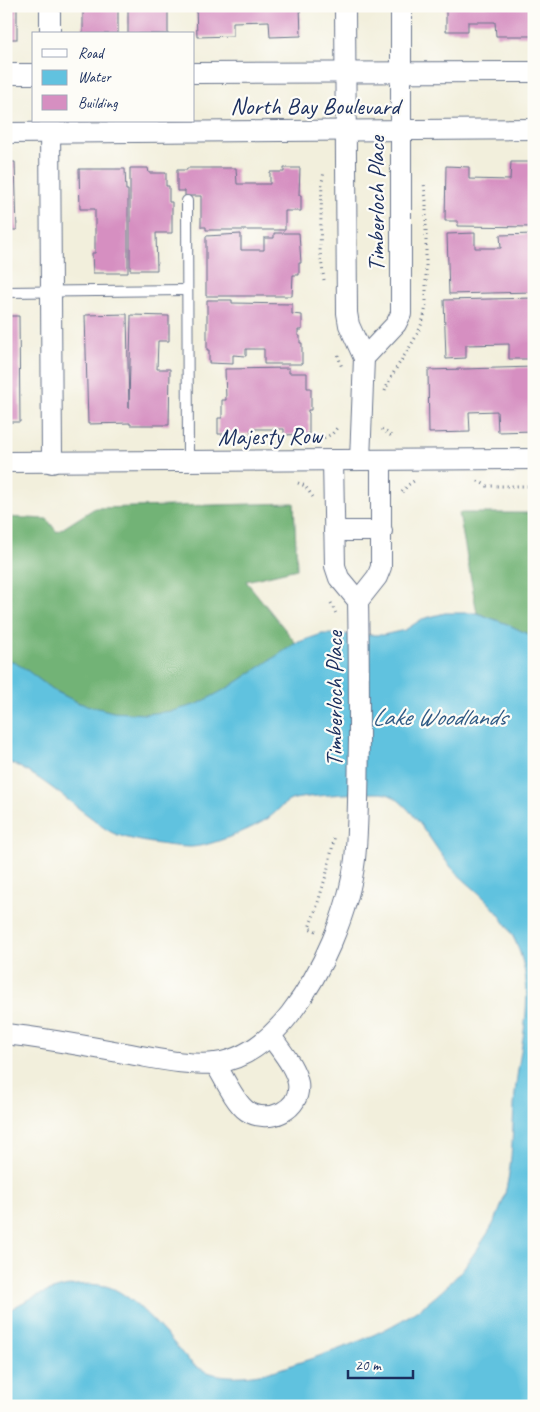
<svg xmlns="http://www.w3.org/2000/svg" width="540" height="1412" font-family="Caveat,sans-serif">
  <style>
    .forest { fill: #72b376; stroke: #46716a }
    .water { fill: #61c2df; stroke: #3e789e }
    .building { fill: #d68fc1 }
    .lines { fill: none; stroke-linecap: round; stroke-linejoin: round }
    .service-casing { stroke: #66728a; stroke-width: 12 }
    .minor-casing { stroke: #66728a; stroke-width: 22 }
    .path { stroke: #66728a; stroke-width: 3; stroke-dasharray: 1 4; stroke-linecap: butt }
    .service { stroke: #fff; stroke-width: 10 }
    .minor { stroke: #fff; stroke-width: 20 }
    .labels { text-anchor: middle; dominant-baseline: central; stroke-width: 4.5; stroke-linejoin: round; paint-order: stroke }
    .street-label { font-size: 24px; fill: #1b2f5e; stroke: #fdfcf7 }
    .water-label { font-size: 25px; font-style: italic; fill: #305b85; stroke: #fdfcf7 }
  </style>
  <rect width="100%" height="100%" fill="#fdfcf7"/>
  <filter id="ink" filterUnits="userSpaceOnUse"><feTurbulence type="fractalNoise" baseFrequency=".02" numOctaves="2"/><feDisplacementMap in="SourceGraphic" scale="10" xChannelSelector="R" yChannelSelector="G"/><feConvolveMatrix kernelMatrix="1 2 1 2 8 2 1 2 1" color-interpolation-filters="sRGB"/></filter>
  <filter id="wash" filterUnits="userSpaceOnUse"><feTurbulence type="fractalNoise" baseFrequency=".0096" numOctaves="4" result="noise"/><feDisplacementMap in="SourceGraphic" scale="20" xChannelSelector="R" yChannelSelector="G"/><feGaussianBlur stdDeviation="1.12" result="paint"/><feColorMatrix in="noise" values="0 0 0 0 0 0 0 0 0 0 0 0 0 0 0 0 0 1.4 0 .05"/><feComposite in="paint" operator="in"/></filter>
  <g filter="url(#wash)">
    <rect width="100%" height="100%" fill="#f2efdc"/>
    <g class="forest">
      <path d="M294,503L297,569L246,581L296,643C265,664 234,687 200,703C166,719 111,717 77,702C51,691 31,672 6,658V517L47,519L57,532L95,508Z"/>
      <polygon points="459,513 534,513 534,637 507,624 477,613"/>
    </g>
    <path class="water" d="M445,613H477L507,624L534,637V1406H6V1312C34,1295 70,1279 105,1286C125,1290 149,1316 163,1331C176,1343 183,1359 199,1368C218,1379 244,1377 265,1373C279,1370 293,1364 307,1360C359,1343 411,1323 450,1283C461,1273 469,1260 478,1248C486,1236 495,1223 500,1209C515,1170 511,1125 516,1084C522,1037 536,990 517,945C510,929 500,914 488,902C476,889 461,879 450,866C434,847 410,801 387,794C377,791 300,796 291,800C282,804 275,814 267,819C249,830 212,846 191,847C173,847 125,840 111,832C104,829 98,823 93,819C65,799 38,773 6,761V658L24,668L53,690L79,703L113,712L145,714L173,711L198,704L231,686L296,643L322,634L383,635L405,630L422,619Z"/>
    <g id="blocks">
      <g class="building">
        <rect x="6" y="6" width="11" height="33"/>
        <rect x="83" y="6" width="35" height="28"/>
        <rect x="128" y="6" width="40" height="28"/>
        <polygon points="196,6 300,6 301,36 270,37 269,21 233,22 233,36 197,37"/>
        <polygon points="446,6 534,6 534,36 496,36 495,22 468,22 468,31 446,31"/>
        <polygon points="6,162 15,162 17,230 6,230"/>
        <polygon points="511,162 534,162 534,227 458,226 458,221 445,221 446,166 469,167 469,179 510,180"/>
        <polygon points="130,168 148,168 149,173 166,173 166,186 169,186 169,202 172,202 172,233 156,233 157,270 130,270"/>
        <polygon points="187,168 236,168 237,184 270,184 270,172 284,172 284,168 300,168 299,195 301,195 301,211 285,211 285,230 206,230 206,227 201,227 201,196 185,196 185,191 177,191 177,170 187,170"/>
        <polygon points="79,169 125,169 126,190 128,190 128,273 93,273 92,253 95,253 95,209 80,209"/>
        <polygon points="274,233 299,233 301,263 299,263 299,275 293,275 292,296 206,296 206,236 241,234 241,250 264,250 264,238 274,238"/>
        <polygon points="475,233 475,248 501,248 500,235 534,234 534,292 449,294 447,234"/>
        <polygon points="534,298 534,359 509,359 509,344 466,345 466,358 446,359 444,300"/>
        <polygon points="207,300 232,300 232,303 292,304 292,314 302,315 302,330 298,330 298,336 300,336 300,343 302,343 302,364 264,364 264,349 246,349 246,356 233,355 233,364 209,363 209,350 207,350"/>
        <polygon points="127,314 129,408 131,315 169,316 169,341 158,341 157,369 170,369 169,425 130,425 130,423 88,424 85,315"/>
        <polygon points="6,316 19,316 20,422 6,422"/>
        <polygon points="534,367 534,431 498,432 497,411 469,412 470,432 429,433 428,370"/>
        <polygon points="289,368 289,373 307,373 307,388 311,388 311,410 308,410 308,412 309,413 309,434 284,435 284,429 251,429 251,434 218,434 218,418 222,418 222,400 226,400 225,369"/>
      </g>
    </g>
  </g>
  <g filter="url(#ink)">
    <use href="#blocks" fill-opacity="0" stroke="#66728a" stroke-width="1"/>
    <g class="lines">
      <g class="service-casing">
        <g id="service">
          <polyline points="187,201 188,462"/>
          <polyline points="6,292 187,290"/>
        </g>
      </g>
      <g class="minor-casing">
        <g id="minor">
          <polyline points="50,6 50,34"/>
          <polyline points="345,6 347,313 349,325 364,358 360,460"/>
          <polyline points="194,73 534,72"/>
          <polyline points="6,74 34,74"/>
          <polyline points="50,121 52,463"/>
          <polyline points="6,133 534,129"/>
          <polyline points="364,358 396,324 401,314 401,6"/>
          <polyline points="6,462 534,459"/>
          <polyline points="334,531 382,531"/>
          <polyline points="358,601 377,577 381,567 381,460"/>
          <path d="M6,1034C51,1039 96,1048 141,1056C163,1060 193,1066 216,1063C247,1059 271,1038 290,1014C322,973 349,911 355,859C359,820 358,780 359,741C359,695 359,648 358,601L339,578L335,566L333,460"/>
          <path d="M215,1063C223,1076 235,1103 247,1111C268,1125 302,1110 298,1083C295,1066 280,1050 271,1036"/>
        </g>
      </g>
      <g class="path">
        <polyline points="324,280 320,252 322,182 324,172"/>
        <polyline points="338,355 342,368"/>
        <path d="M385,391C396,360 424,338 426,303V201L424,183"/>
        <polyline points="382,429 394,438"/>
        <polyline points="324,438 332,434 337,428 341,428"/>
        <polyline points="478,481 487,486 534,486"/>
        <polyline points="298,483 305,486 313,497"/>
        <polyline points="402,492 408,485 414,481"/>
        <polyline points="331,603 337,616"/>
        <polyline points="316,931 309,928 317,906 327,872 335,835"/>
      </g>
      <use href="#service" class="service"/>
      <use href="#minor" class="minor"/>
    </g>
  </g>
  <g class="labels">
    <g class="street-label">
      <text x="315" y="106">North Bay Boulevard</text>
      <text transform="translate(376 204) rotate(-90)">Timberloch Place</text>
      <text transform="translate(270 436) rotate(-1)">Majesty Row</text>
      <text transform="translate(334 699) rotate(-90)">Timberloch Place</text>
    </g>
    <g class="water-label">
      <text x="439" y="717">Lake Woodlands</text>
    </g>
  </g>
  <rect width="540" height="1412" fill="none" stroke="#fdfcf7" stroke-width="25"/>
  <rect x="32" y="32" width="162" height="90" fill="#fdfcf7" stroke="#a3aaba"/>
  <rect x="42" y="49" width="25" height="8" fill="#ffffff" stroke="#a3aaba"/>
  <text x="78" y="58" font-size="15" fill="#1b2f5e">Road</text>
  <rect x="42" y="70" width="25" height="15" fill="#61c2df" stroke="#a3aaba"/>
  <text x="78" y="82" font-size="15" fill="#1b2f5e">Water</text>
  <rect x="42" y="95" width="25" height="15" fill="#d68fc1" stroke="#a3aaba"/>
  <text x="78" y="108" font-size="15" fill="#1b2f5e">Building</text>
  <path d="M348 1370v8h65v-8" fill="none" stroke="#1b2f5e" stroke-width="2.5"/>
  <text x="355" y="1370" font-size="15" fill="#1b2f5e" stroke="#fdfcf7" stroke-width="4" paint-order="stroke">20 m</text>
</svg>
